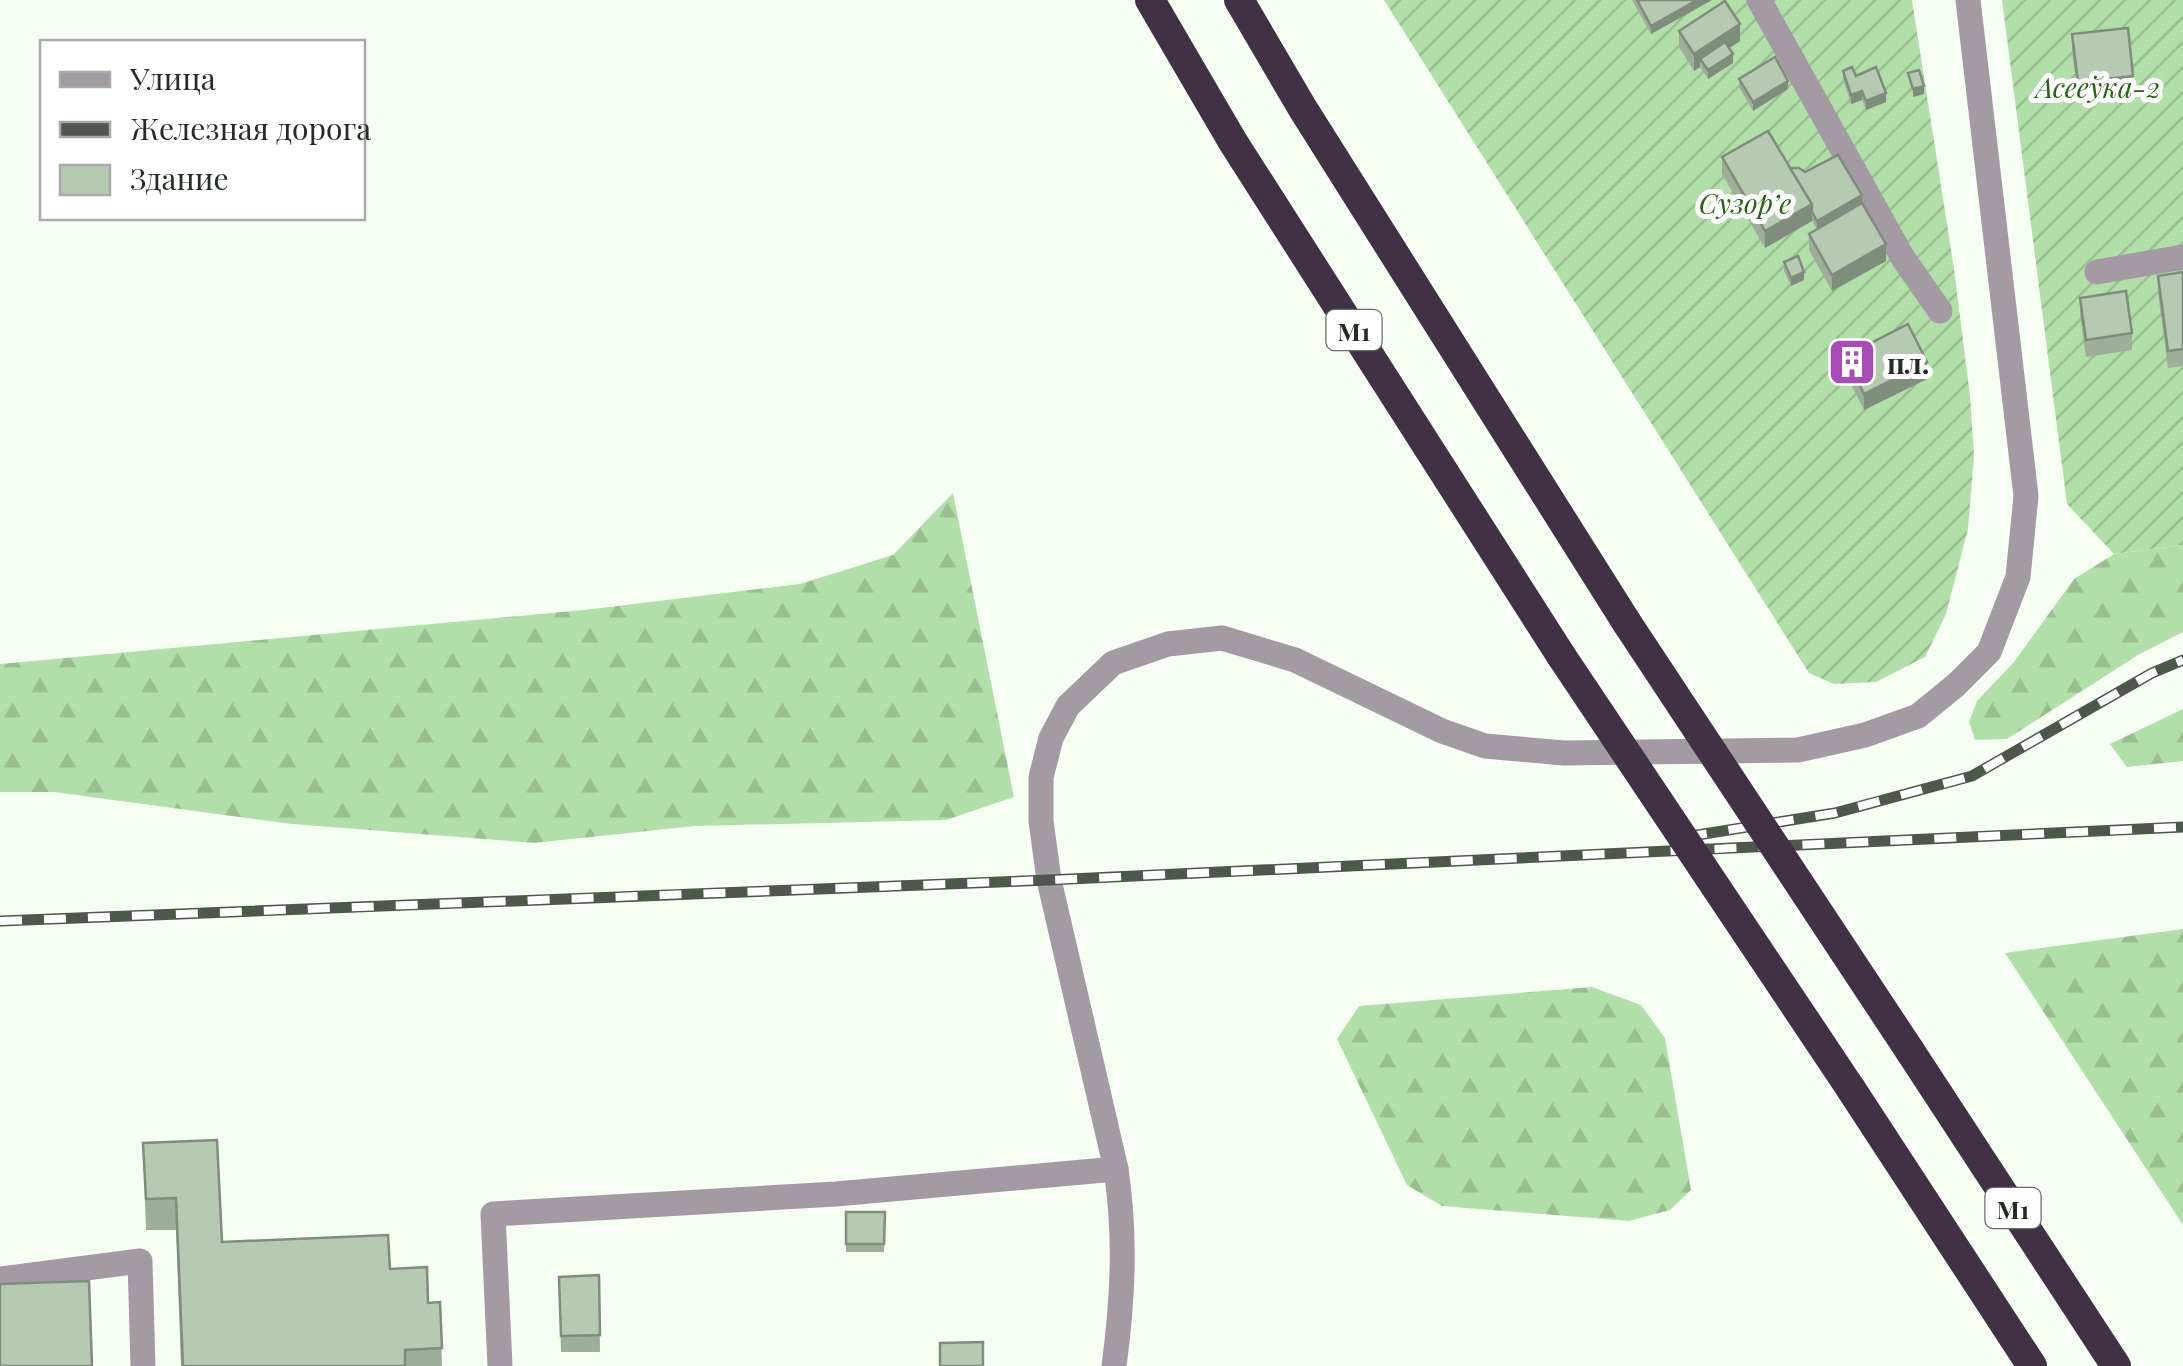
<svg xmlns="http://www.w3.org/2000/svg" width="2183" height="1366" font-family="'Playfair Display',serif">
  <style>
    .forest { fill: url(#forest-firs) }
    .garden { fill: url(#garden-furrows) }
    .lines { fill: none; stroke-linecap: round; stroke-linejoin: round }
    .minor { stroke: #a39aa4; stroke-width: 25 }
    .highway { stroke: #413144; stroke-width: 30 }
    .rail-casing { stroke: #4e564d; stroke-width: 11 }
    .rail { stroke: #fff; stroke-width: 8; stroke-dasharray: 22; stroke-linecap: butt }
    .highway-bridge { stroke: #413144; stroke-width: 30 }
    .wall { fill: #9dae99 }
    .shaded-wall { fill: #7f8d7d }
    .building { fill: #b6cab2; stroke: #7f8d7d; stroke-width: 2.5 }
    .labels { text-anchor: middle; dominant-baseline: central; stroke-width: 10; stroke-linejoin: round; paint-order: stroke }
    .shield { fill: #fff; stroke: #666b65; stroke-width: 2.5 }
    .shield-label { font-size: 25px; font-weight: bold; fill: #242c23 }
    .park-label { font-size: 28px; font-style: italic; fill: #256416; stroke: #fff }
    .poi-label { font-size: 28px; font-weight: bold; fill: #242c23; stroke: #fff; text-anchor: start }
  </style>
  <defs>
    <pattern id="forest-firs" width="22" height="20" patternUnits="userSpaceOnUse" patternTransform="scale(2.5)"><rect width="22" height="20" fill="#b2dea9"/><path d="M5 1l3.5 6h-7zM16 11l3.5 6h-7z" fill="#99bf91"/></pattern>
    <pattern id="garden-furrows" width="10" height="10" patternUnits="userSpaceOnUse" patternTransform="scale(2.5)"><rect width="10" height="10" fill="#b2dea9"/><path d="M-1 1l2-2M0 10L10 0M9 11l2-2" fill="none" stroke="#99bf91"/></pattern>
  </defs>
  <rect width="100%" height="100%" fill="#f6fef4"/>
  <g class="forest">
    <polygon points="953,493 1014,797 946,820 695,826 534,843 292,824 54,792 0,792 0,664 584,610 800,584 893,555"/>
    <polygon points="2183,545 2183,632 2138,655 2007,739 1975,740 1969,722 1977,701 2014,662 2074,579 2114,554"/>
    <polygon points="2183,709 2183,761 2127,767 2110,744"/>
    <polygon points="2183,929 2183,1225 2005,953"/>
    <polygon points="1592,987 1641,1005 1665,1038 1691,1190 1670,1210 1629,1221 1442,1206 1407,1185 1337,1039 1359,1006"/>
  </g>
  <g class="garden">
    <polygon points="1384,0 1912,0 1954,269 1970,396 1974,455 1968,529 1946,614 1925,657 1876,682 1834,684 1809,673"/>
    <polygon points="2002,0 2183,0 2183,545 2114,554 2067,504"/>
  </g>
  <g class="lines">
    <g class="minor">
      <polyline points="1759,0 1903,258 1940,311"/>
      <polyline points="2097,272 2183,257"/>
      <polyline points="0,1279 140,1261 143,1366"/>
      <polyline points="500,1366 493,1214 836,1194 1116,1169"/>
      <path d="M1114,1366C1123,1299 1126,1236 1116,1169L1049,880L1041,821V777L1051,738L1068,706L1113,663L1168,644L1222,638L1295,660L1442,731L1485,746L1564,753L1798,750L1865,735L1918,716L1956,685L1989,652L2018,577L2026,496L1968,0"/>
    </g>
    <g class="highway">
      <polyline points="1150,0 1233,142 1562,657"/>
      <polyline points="1239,0 1303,109 1627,623"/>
      <polyline points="1910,1051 2116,1366"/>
      <polyline points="1851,1089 2032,1366"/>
    </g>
    <g class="rail-casing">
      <g id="rail">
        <polyline points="1685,837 1835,813 1972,776 2152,673 2183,660"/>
        <polyline points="0,921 1049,880 2183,827"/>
      </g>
    </g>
    <use href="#rail" class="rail"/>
    <g class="highway-bridge">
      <polyline points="1627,623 1910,1051"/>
      <polyline points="1562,657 1851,1089"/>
    </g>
  </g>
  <g class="wall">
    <polygon points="1632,0 1712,0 1651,34"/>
    <polygon points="1679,31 1740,41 1729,48 1733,63 1708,79 1700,67 1694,71 1679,47"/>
    <polygon points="2072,34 2133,76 2133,93 2078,98 2072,51"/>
    <polygon points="1843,71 1856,76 1886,102 1866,110 1862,100 1851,104 1843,79"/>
    <polygon points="1739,79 1788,89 1753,111 1739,87"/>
    <polygon points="1722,157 1790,168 1862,204 1886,261 1832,291 1809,250 1809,234 1817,229 1812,221 1765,248 1722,174"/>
    <polygon points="1784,262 1804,280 1791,286 1784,271"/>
    <polygon points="2183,272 2183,366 2168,368 2158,293 2158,276"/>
    <polygon points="2080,298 2132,333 2132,350 2086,357 2080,315"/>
    <polygon points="1862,348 1927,379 1864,410 1840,362 1840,353"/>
    <polygon points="143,1143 222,1242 390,1269 428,1303 440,1302 442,1366 181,1366 176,1230 146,1230"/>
    <polygon points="846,1212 885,1212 884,1252 846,1252"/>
    <polygon points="599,1275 600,1352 561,1352 559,1277"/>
  </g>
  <g class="shaded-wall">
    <polygon points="1697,0 1712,0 1651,34 1651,26"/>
    <polygon points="1740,24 1740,41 1704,65 1700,59 1700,67 1694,71 1694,54"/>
    <polygon points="1733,54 1733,63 1708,79 1708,70"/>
    <polygon points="1788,81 1788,89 1753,111 1753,102"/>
    <polygon points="1924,86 1924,94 1913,97 1913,89"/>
    <polygon points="1862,91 1862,100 1851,104 1851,95"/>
    <polygon points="1886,93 1886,102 1866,110 1866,101"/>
    <polygon points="1862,195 1862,204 1817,230 1817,221"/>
    <polygon points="1812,204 1812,221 1765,248 1765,231"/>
    <polygon points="1886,244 1886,261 1832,291 1832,275"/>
    <polygon points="1804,272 1804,280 1791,286 1791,278"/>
    <polygon points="1927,362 1927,379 1864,410 1864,394"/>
  </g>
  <g class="building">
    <polygon points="1637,0 1697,0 1651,26"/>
    <polygon points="1725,1 1740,24 1694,54 1679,31"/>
    <polygon points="2128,28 2133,76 2078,82 2072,34"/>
    <polygon points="1725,42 1733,54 1708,70 1700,59"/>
    <polygon points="1775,57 1788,81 1753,102 1739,79"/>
    <polygon points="1852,67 1856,76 1876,67 1886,93 1866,101 1862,91 1851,95 1843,71"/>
    <polygon points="1919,70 1924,86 1913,89 1908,73"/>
    <polygon points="1768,131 1812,204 1765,231 1722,157"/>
    <polygon points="1838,155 1862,195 1817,221 1812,212 1812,204 1790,168 1799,168 1805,172"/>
    <polygon points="1862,203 1886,244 1832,275 1809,234"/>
    <polygon points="1798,256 1804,272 1791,278 1784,262"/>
    <polygon points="2183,272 2183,349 2168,351 2158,276"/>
    <polygon points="2126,291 2132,333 2086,340 2080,298"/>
    <polygon points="1908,324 1927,362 1864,394 1846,356"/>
    <polygon points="1860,343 1862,348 1846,356 1846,364 1840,353"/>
    <polygon points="217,1140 222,1242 388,1235 390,1269 427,1267 428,1303 440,1302 442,1348 405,1350 405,1366 183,1366 176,1198 146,1199 143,1143"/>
    <polygon points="846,1212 885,1212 884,1244 846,1244"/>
    <polygon points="599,1275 600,1335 561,1336 559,1277"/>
    <polygon points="89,1281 92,1366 0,1366 0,1284"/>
    <polygon points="983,1342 983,1366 940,1366 940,1343"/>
  </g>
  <defs>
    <g id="building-square" transform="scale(2.5)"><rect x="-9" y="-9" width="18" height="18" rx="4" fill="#a74cb6" stroke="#fff"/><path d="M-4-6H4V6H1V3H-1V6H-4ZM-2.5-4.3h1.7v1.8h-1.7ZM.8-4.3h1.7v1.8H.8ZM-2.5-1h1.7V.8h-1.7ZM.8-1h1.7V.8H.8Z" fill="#fff"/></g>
  </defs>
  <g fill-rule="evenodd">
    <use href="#building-square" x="1852" y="362"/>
  </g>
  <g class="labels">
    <g class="shield">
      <rect x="1326.5" y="310" width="55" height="40" rx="8"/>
      <rect x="1985.5" y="1188" width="55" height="40" rx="8"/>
    </g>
    <g class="shield-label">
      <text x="1354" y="330">М1</text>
      <text x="2013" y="1208">М1</text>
    </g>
    <g class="park-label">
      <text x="2098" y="86">Асееўка-2</text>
      <text x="1745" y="202">Сузорʼе</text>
    </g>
    <g class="poi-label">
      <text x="1887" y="362">пл.</text>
    </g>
  </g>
  <rect x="40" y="40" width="325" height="180" fill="#ffffff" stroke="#a7aba7" stroke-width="2.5"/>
  <rect x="60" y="72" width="50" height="15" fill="#a39aa4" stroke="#a7aba7" stroke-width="2.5"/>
  <text x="130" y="90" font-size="30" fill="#242c23">Улица</text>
  <rect x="60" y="122" width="50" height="15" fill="#4e564d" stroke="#a7aba7" stroke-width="2.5"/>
  <text x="130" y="140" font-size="30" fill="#242c23">Железная дорога</text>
  <rect x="60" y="165" width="50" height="30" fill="#b6cab2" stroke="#a7aba7" stroke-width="2.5"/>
  <text x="130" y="190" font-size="30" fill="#242c23">Здание</text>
</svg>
